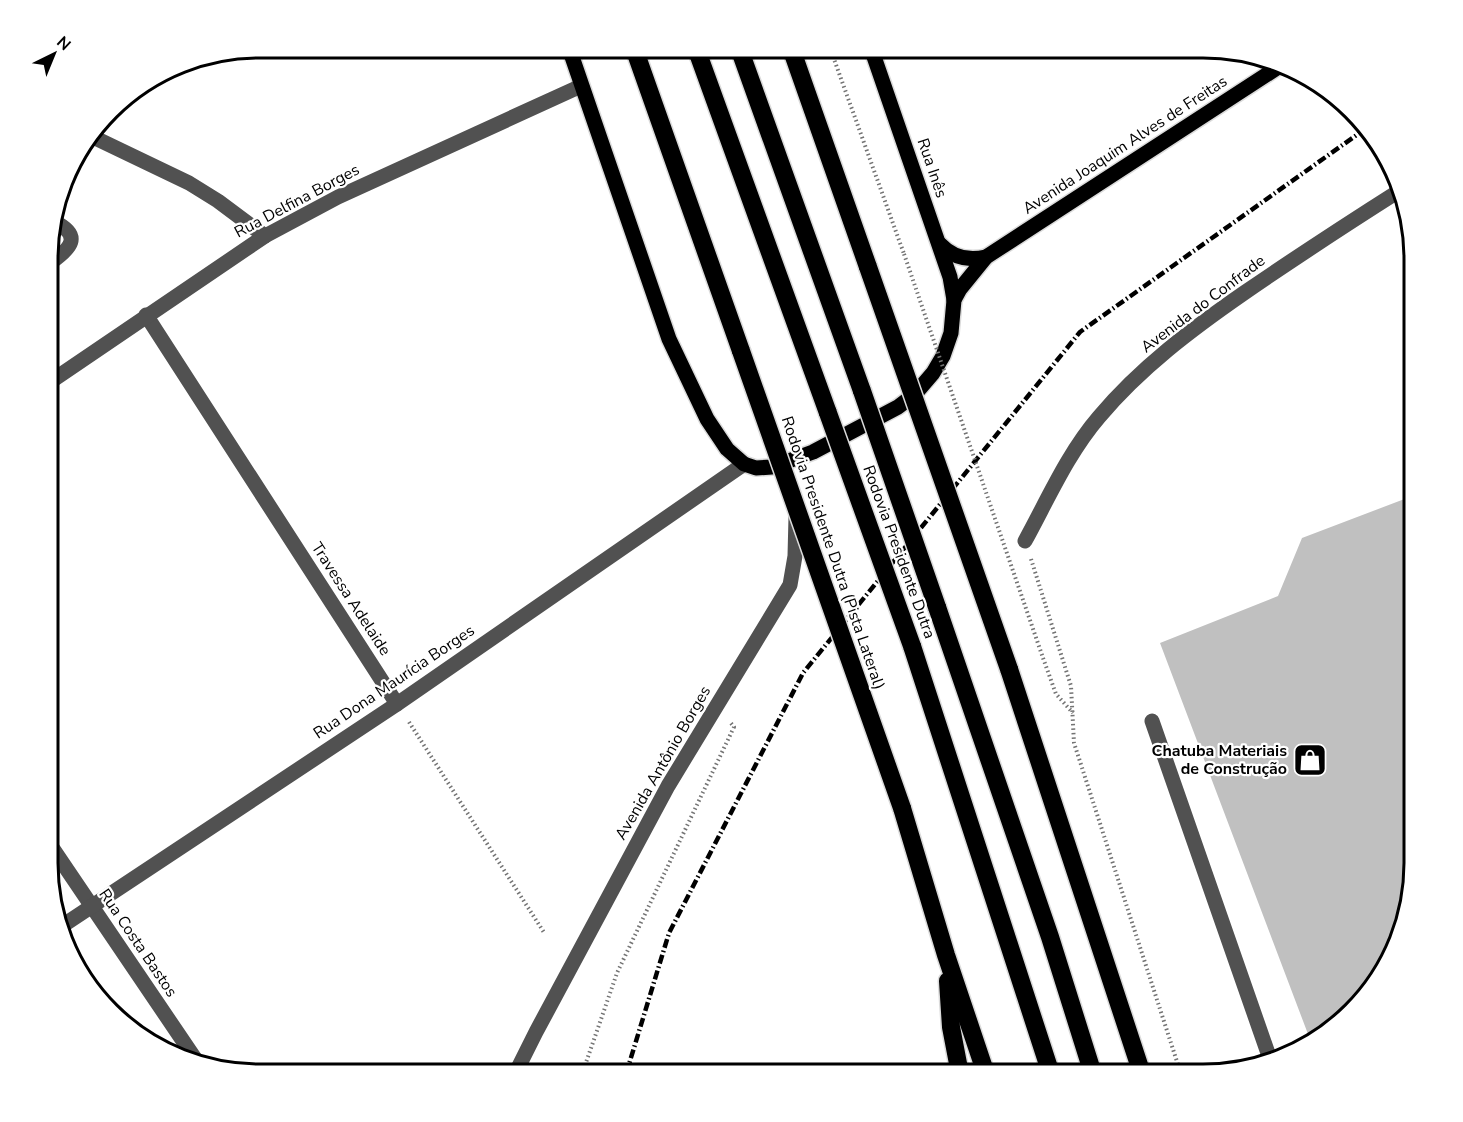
<svg xmlns="http://www.w3.org/2000/svg" width="1463" height="1122" font-family="'Nunito Sans',sans-serif">
  <style>
    .building { fill: #c0c0c0 }
    .lines { fill: none; stroke-linecap: round; stroke-linejoin: round }
    .major-casing { stroke: #dbdbdb; stroke-width: 18 }
    .highway-casing { stroke: #dbdbdb; stroke-width: 21 }
    .path { stroke: #737373; stroke-width: 4; stroke-dasharray: 1.5 3; stroke-linecap: butt }
    .minor { stroke: #515151; stroke-width: 15 }
    .major { stroke: #000; stroke-width: 15 }
    .highway { stroke: #000; stroke-width: 18 }
    .rail { stroke: #000; stroke-width: 4.5; stroke-dasharray: 9 3 1.5 3; stroke-linecap: butt }
    .highway-bridge-casing { stroke: #dbdbdb; stroke-width: 21; stroke-linecap: butt }
    .path-bridge { stroke: #737373; stroke-width: 4; stroke-dasharray: 1.5 3; stroke-linecap: butt }
    .highway-bridge { stroke: #000; stroke-width: 18 }
    .labels { text-anchor: middle; dominant-baseline: central; stroke-width: 4.5; stroke-linejoin: round; paint-order: stroke }
    .street-label { font-size: 16px; fill: #000; stroke: #fff }
    .poi-label { font-size: 16px; font-weight: bold; fill: #000; stroke: #fff; text-anchor: end }
    .rim { fill: none; stroke: #000; stroke-width: 3 }
  </style>
  <rect width="100%" height="100%" fill="#fff"/>
  <polygon class="building" points="1415,495 1415,877 1399,943 1363,1002 1311,1042 1160,643 1278,596 1302,538"/>
  <g class="lines">
    <g class="major-casing">
      <g id="major">
        <polyline points="569,48 669,339 707,419 727,449 744,464 756,468 772,467 813,452 898,407 915,394 933,373 943,356 951,333 954,300 960,289 986,257 1283,64"/>
        <polyline points="871,48 950,277 954,300"/>
        <path d="M940,244C953,258 969,261 986,257"/>
      </g>
    </g>
    <g class="highway-casing">
      <g id="highway">
        <polyline points="634,48 741,351"/>
        <polyline points="696,48 828,413"/>
        <polyline points="739,48 862,391"/>
        <polyline points="791,48 868,267"/>
        <polyline points="937,607 1050,937 1093,1074"/>
        <polyline points="912,646 1051,1074"/>
        <polyline points="1009,669 1142,1074"/>
        <polyline points="902,808 946,955 986,1074"/>
        <polyline points="948,981 951,1027 960,1074"/>
      </g>
    </g>
    <g class="path">
      <polyline points="830,48 904,254"/>
      <polyline points="1031,559 1071,686 1074,743 1181,1074"/>
      <polyline points="1043,658 1056,694 1073,713"/>
      <polyline points="409,722 545,934"/>
      <polyline points="582,1074 617,973 734,727 730,722"/>
    </g>
    <g class="minor">
      <polyline points="91,136 189,183 218,201 265,236"/>
      <path d="M50,263C70,249 84,236 53,221"/>
      <polyline points="146,315 397,704"/>
      <polyline points="50,382 265,236 338,197 581,86"/>
      <path d="M1025,541C1048,499 1068,453 1099,417C1140,368 1192,329 1244,293C1295,258 1347,224 1399,191"/>
      <polyline points="1152,721 1270,1059"/>
      <polyline points="49,843 198,1063"/>
      <polyline points="62,926 397,704 744,464"/>
      <polyline points="515,1074 536,1032 668,786 790,585 795,556 796,517"/>
    </g>
    <use href="#major" class="major"/>
    <use href="#highway" class="highway"/>
    <polyline class="rail" points="626,1074 669,933 803,673 1080,332 1365,129"/>
    <g class="highway-bridge-casing">
      <g id="highway-bridge">
        <polyline points="868,267 1009,669"/>
        <polyline points="741,351 902,808"/>
        <polyline points="862,391 937,607"/>
        <polyline points="828,413 912,646"/>
      </g>
    </g>
    <polyline class="path-bridge" points="904,254 1043,658"/>
    <use href="#highway-bridge" class="highway-bridge"/>
  </g>
  <defs>
    <g id="shop-square" transform="scale(1.725)"><rect x="-9" y="-9" width="18" height="18" rx="4" fill="#000" stroke="#fff"/><path d="M-5-2.5h2.3a2.7 3.5 0 0 1 5.4 0H5L5.5 6h-11ZM-1.5-2.5h3a1.5 2.3 0 0 0-3 0Z" fill="#fff"/></g>
  </defs>
  <g fill-rule="evenodd">
    <use href="#shop-square" x="1310" y="760"/>
  </g>
  <g class="labels">
    <g class="street-label">
      <text transform="translate(1125 145) rotate(-33)">Avenida Joaquim Alves de Freitas</text>
      <text transform="translate(932 168) rotate(71)">Rua Inês</text>
      <text transform="translate(297 201) rotate(-28)">Rua Delfina Borges</text>
      <text transform="translate(1203 304) rotate(-37)">Avenida do Confrade</text>
      <text transform="translate(899 552) rotate(70)">Rodovia Presidente Dutra</text>
      <text transform="translate(833 553) rotate(71)">Rodovia Presidente Dutra (Pista Lateral)</text>
      <text transform="translate(351 599) rotate(57)">Travessa Adelaide</text>
      <text transform="translate(394 682) rotate(-34)">Rua Dona Maurícia Borges</text>
      <text transform="translate(663 763) rotate(-60)">Avenida Antônio Borges</text>
      <text transform="translate(138 943) rotate(56)">Rua Costa Bastos</text>
    </g>
    <g class="poi-label">
      <text x="1287" y="751">Chatuba Materiais<tspan x="1287" dy="18">de Construção</tspan></text>
    </g>
  </g>
  <path d="M0 0H1463V1122H0ZM259 58H1203A201 201 0 0 1 1404 259V863A201 201 0 0 1 1203 1064H259A201 201 0 0 1 58 863V259A201 201 0 0 1 259 58Z" fill="#fff" fill-rule="evenodd"/>
  <path class="rim" d="M259 58H1203A201 201 0 0 1 1404 259V863A201 201 0 0 1 1203 1064H259A201 201 0 0 1 58 863V259A201 201 0 0 1 259 58Z"/>
  <g transform="translate(54 54) rotate(43)" stroke="#ffffff" stroke-width="4.5" paint-order="stroke">
  <path d="M0-4.5L10 22L0 15L-10 22Z" fill="#000000"/>
  <text y="-9" font-size="16" font-weight="bold" text-anchor="middle" fill="#000000">N</text>
  </g>
</svg>
